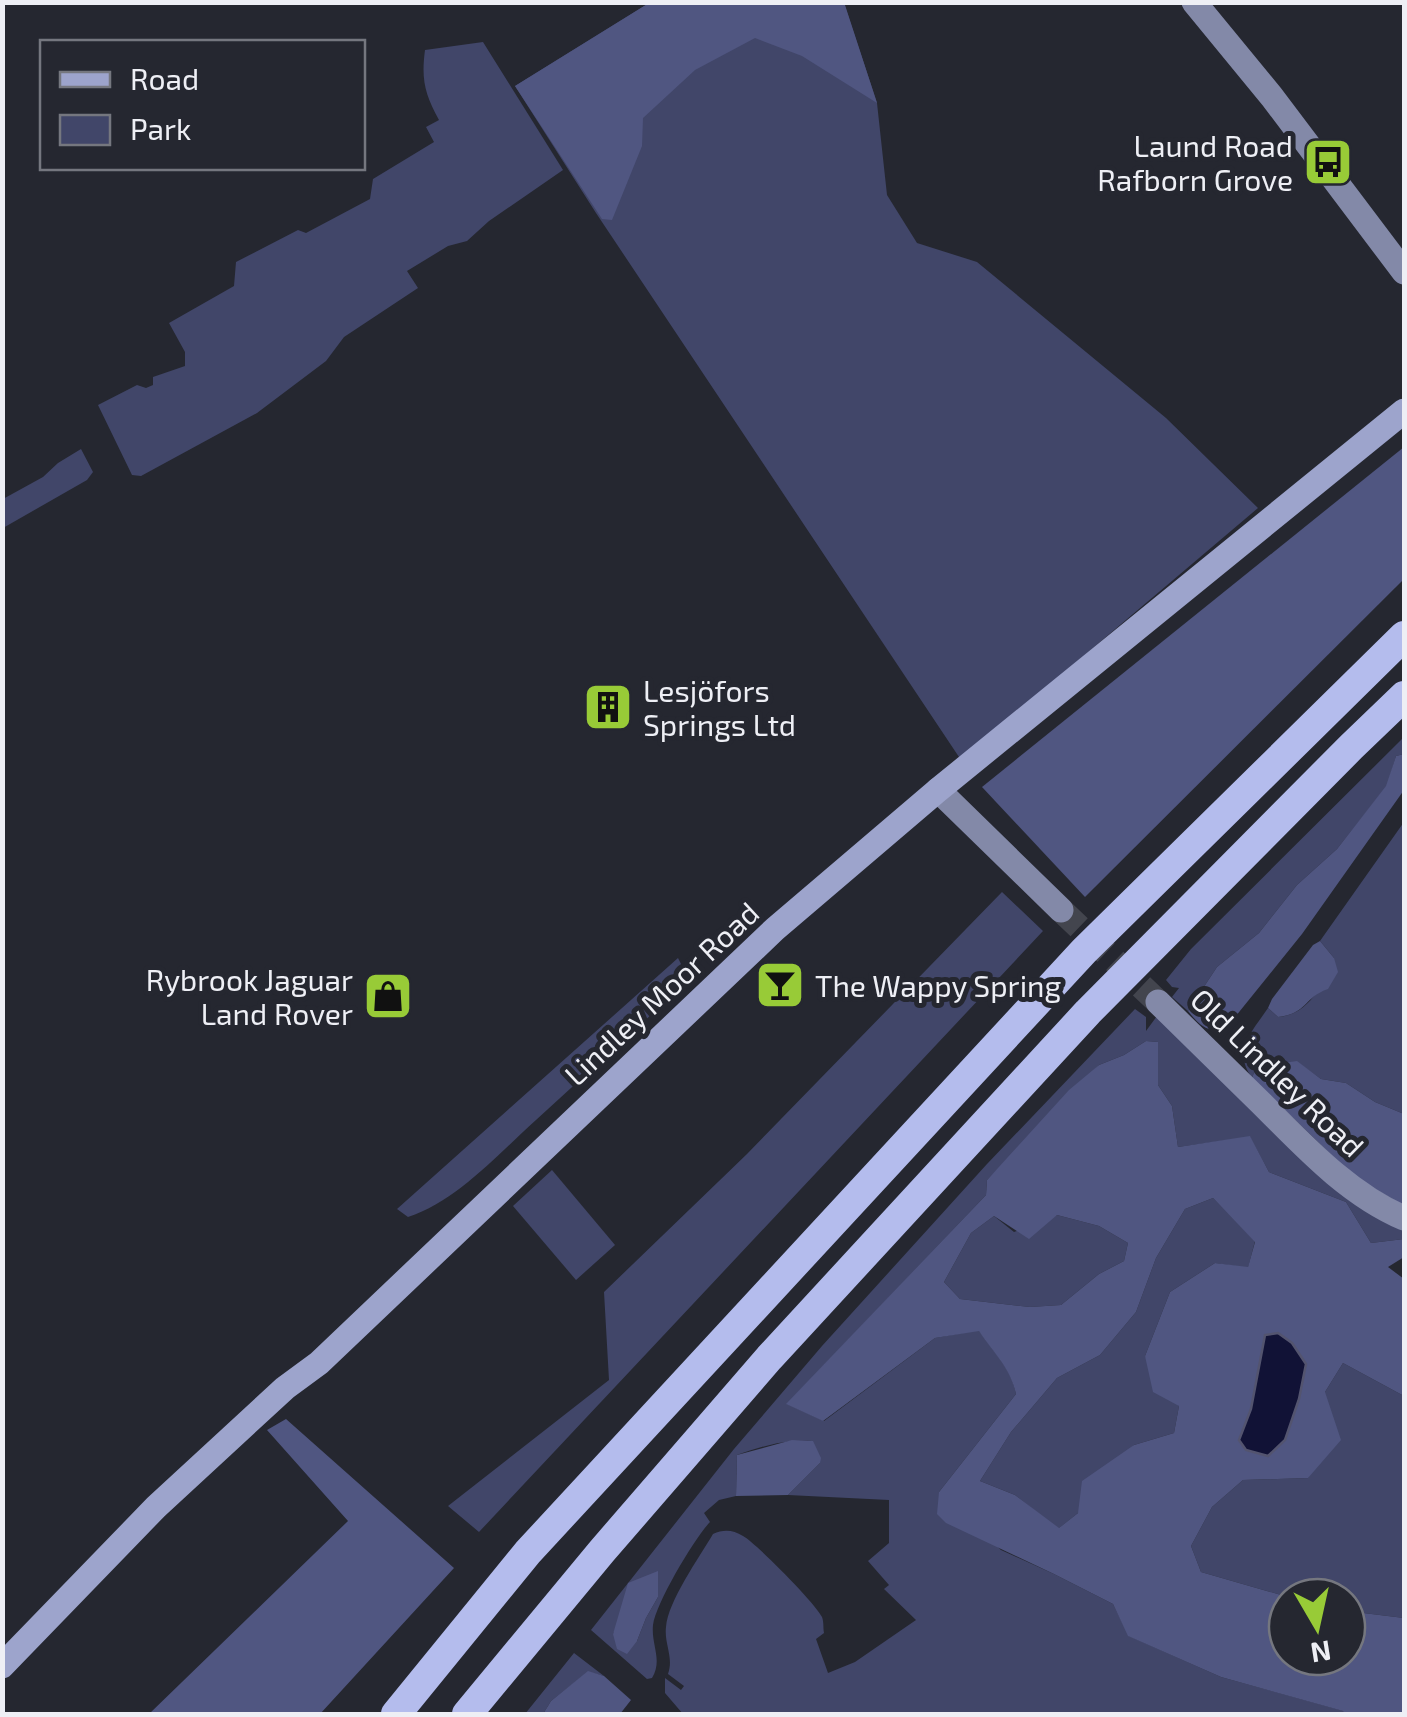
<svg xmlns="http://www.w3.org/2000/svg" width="1407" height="1717" font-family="'Exo 2',sans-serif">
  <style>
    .green { fill: #414669; fill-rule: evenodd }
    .forest { fill: #505681; fill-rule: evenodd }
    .water { fill: #111236; stroke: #53546f; stroke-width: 2.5 }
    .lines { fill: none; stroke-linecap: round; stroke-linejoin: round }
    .secondary-tunnel { stroke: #43454e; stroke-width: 25; stroke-dasharray: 25 12; stroke-linecap: butt }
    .secondary { stroke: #8389a8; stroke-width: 25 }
    .primary { stroke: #9da4cc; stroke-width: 25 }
    .highway { stroke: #b4bced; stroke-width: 30 }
    .labels { text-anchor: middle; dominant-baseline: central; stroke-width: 10; stroke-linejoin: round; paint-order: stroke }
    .poi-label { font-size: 30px; fill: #eeeff5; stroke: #252730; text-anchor: end }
    .street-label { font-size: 30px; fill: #eeeff5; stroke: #252730 }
  </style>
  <rect width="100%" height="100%" fill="#252730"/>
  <g class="green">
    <polygon points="649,3 844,3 877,103 887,195 917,243 977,262 1166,418 1258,508 961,760 596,213 515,86"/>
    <path d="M483,42L563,170L489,221L467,241L448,246L407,271L418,288L344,337L326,361L257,413L141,476L132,475L98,405L137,385L146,388L153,385V377L185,366V352L169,323L234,286L236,262L298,230L306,233L370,199L373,179L434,142L426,127L439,120C425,94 421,80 425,50Z"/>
    <polygon points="81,449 93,472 87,480 3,528 3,499 43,477 58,463"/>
    <polygon points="1404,737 1404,754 1396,756 1387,786 1337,849 1297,885 1259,933 1217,967 1188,1011 1172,997 1179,988 1172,987 1166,980 1191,949"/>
    <path d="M1404,822V1114L1375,1102L1346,1083L1321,1079L1297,1062L1256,1067L1252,1078C1232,1050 1252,1032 1268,1008L1278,1017C1311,1014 1322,984 1334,958L1320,941Z"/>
    <polygon points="1002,892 1043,931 479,1532 448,1506 609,1380 604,1292 747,1154"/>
    <path d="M678,958L689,980C638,1027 587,1073 536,1120C498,1154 457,1201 408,1217L397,1209Z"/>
    <path d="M1135,1009L1146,1017V1031L1157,1016L1404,1229V1239L1371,1243L1346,1202L1269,1172L1250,1137L1178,1147L1172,1106L1158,1085V1042L1146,1041L1124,1055L1099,1065L987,1180L986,1195L787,1404L824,1421L935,1338L979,1330C994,1354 1011,1367 1016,1394L939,1492L1001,1550L1054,1574L1113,1604L1129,1636L1221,1677L1344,1711L1346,1714H683L665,1693V1678L681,1690L684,1686L668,1674C674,1657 664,1644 666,1627C668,1601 699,1558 713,1534C724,1529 733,1530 743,1536C756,1543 817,1605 822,1617C824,1622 823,1628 824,1633L816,1639L828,1673L855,1662L916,1620L884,1589L889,1585L868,1561L889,1543V1500L788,1495L820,1463L812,1441C785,1439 763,1446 737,1455L736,1496L719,1500L704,1513L710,1522C694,1539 656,1603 653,1625C651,1645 663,1660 652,1678L647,1679L591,1630L734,1449L822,1346L987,1164ZM657,1572L658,1597L646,1618L637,1641L613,1634L621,1616Z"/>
    <polygon points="552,1170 615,1245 576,1280 513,1206"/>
    <polygon points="1213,1198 1255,1241 1248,1268 1215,1263 1170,1292 1145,1356 1179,1406 1174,1433 1134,1445 1078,1513 1058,1529 1015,1495 980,1481 1011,1432 1057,1378 1100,1355 1136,1312 1156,1258 1185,1209"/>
    <polygon points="1057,1215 1099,1226 1128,1243 1124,1261 1099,1274 1061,1305 1030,1307 960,1299 944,1282 971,1233 994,1216 1014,1232"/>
    <polygon points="1343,1363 1404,1396 1404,1618 1347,1611 1347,1597 1288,1597 1201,1572 1191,1546 1212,1507 1243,1480 1308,1478 1325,1392"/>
    <polygon points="574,1653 604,1676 588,1672 551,1701 543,1714 525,1714"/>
  </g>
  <g class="forest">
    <polygon points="844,2 877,103 802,56 755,38 695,70 643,118 642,146 612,220 602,219 515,86 649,3"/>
    <polygon points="1404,447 1404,579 1085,897 982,787"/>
    <path d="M1404,754V790L1302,934L1227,1027C1210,1036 1198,1024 1188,1011L1217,967L1259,933L1297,885L1337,849L1386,786L1396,756Z"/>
    <path d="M1320,941L1334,958L1338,972L1328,989C1304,997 1307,1014 1278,1017L1268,1008L1272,999L1313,945Z"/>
    <path d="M1146,1041L1158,1042V1085L1172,1106L1178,1147L1250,1136L1269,1172L1346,1202L1371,1243L1404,1239V1257L1388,1267L1404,1279V1396L1343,1363L1325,1392L1341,1440L1308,1478L1243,1480L1212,1507L1191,1546L1201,1572L1288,1597L1287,1657H1347V1611L1404,1618V1714H1346L1343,1711L1221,1677L1128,1636L1113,1604L1054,1574L946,1523L937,1514L939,1492L1016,1394C1010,1367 994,1354 979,1331L935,1338L823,1421L786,1404L986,1195L987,1180L1069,1090L1099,1065L1124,1055ZM1213,1198L1255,1242L1248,1267L1215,1263L1170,1292L1145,1356L1153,1392L1179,1406L1174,1433L1134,1445L1082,1481L1078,1513L1059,1528L1015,1495L980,1481L1011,1432L1057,1378L1100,1355L1136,1312L1156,1258L1185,1209ZM1057,1215L1099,1226L1128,1243L1124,1261L1099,1274L1061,1305L1030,1307L960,1299L944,1282L971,1233L994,1216L1029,1239ZM1265,1336L1292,1343L1306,1365L1299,1399L1239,1440L1251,1409Z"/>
    <polygon points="1297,1061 1321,1079 1346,1083 1375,1102 1404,1114 1404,1206 1353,1176 1252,1078 1256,1067"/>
    <polygon points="286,1419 454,1568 320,1714 149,1714 348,1521 267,1430"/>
    <polygon points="792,1440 813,1441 821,1458 820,1463 788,1495 736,1496 737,1455"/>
    <polygon points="658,1571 658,1597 646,1618 637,1641 627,1654 617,1649 613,1634 628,1583"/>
    <polygon points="588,1671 604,1676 631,1700 620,1714 543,1714 551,1701"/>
  </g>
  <polygon class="water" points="1278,1333 1292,1343 1306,1364 1299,1399 1285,1440 1268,1456 1246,1450 1239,1440 1251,1409 1265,1335"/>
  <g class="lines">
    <polyline class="secondary-tunnel" points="1061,910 1158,1002"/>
    <g class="secondary">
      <polyline points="1194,2 1272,97 1404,272"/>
      <polyline points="938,790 1061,910"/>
      <path d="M1158,1002C1193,1036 1227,1070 1262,1104C1305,1147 1348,1194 1404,1218"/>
    </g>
    <polyline class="primary" points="2,1666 156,1507 285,1388 319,1363 775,929 938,790 1404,411"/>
    <g class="highway">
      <polyline points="396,1714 528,1552 1084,951 1404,636"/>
      <polyline points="467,1714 602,1551 769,1358 1088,1012 1351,747 1404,696"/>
    </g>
  </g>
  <defs>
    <g id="bus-square" transform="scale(2.5)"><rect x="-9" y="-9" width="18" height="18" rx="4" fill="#98cb37" stroke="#252730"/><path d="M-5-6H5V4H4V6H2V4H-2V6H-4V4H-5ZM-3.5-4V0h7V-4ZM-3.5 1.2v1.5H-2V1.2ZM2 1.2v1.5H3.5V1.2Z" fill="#111"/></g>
    <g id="building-square" transform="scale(2.5)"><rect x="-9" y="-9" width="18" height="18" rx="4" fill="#98cb37" stroke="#252730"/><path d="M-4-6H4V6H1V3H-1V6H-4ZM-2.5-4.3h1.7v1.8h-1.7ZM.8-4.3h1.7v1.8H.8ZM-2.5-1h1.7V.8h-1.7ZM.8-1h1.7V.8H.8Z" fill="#111"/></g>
    <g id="bar-square" transform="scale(2.5)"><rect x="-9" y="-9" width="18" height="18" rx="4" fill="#98cb37" stroke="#252730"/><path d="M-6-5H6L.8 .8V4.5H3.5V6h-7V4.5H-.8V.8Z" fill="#111"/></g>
    <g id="shop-square" transform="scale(2.5)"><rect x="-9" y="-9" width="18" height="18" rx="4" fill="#98cb37" stroke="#252730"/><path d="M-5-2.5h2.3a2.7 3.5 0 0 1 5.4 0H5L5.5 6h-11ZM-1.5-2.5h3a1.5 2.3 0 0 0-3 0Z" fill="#111"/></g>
  </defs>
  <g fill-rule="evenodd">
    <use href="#bus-square" x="1328" y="162"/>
    <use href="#building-square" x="608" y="707"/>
    <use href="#bar-square" x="780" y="985"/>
    <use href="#shop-square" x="388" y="996"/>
  </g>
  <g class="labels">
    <g class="poi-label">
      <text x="1293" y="145">Laund Road<tspan x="1293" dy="34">Rafborn Grove</tspan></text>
      <text x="643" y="690" text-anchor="start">Lesjöfors<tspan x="643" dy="34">Springs Ltd</tspan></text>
      <text x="353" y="979">Rybrook Jaguar<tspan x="353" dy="34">Land Rover</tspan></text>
      <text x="815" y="985" text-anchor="start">The Wappy Spring</text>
    </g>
    <g class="street-label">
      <text transform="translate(661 993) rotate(-43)">Lindley Moor Road</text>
      <text transform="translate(1278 1072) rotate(44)">Old Lindley Road</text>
    </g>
  </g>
  <rect width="1407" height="1717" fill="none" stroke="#eeeff5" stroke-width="10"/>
  <rect x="40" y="40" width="325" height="130" fill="#252730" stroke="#75777f" stroke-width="2.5"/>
  <rect x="60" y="72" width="50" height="15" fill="#9da4cc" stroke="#75777f" stroke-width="2.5"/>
  <text x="130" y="90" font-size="30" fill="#eeeff5">Road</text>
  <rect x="60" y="115" width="50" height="30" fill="#414669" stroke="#75777f" stroke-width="2.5"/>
  <text x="130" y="140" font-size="30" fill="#eeeff5">Park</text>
  <g transform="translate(1317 1627) rotate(171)"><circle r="48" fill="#252730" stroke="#75777f" stroke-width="2.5"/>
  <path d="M0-8L18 38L0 25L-18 38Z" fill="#98cb37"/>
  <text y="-15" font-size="28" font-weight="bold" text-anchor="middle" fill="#eeeff5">N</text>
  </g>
</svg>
